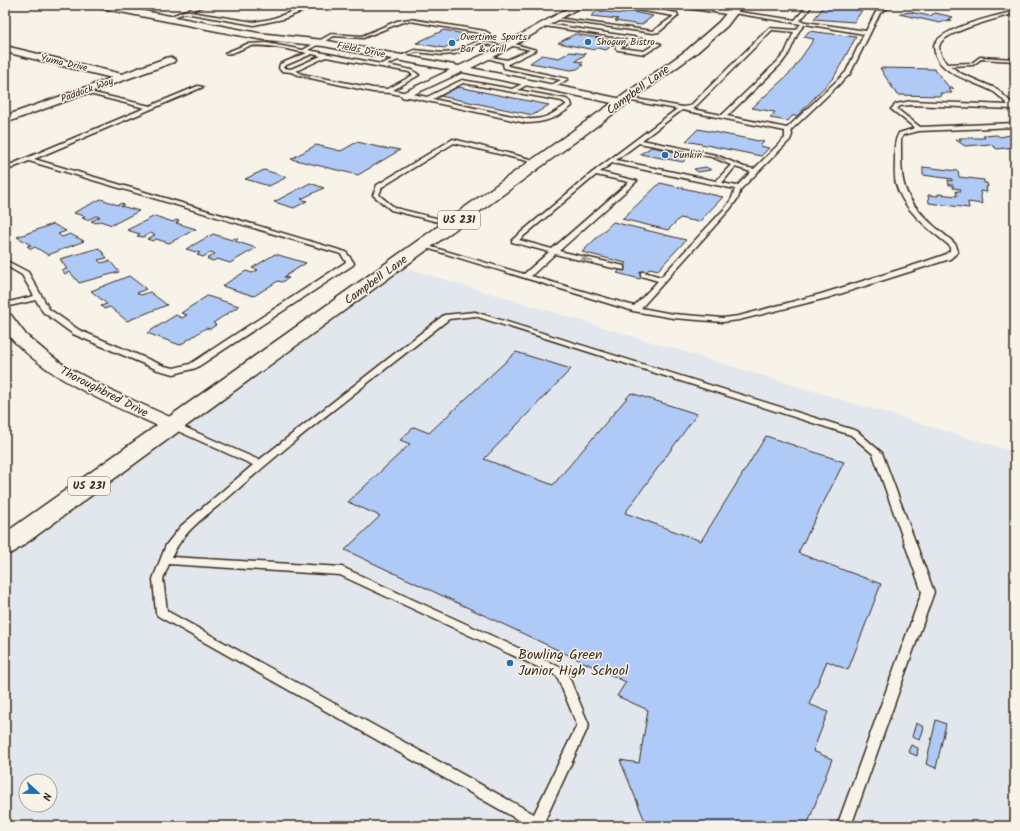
<svg xmlns="http://www.w3.org/2000/svg" width="1020" height="831" font-family="Kalam,sans-serif">
  <style>
    .built { fill: #e1e7ec; fill-rule: evenodd }
    .building { fill: #afcaf7; stroke: #3b2a1e }
    .lines { fill: none; stroke-linecap: round; stroke-linejoin: round }
    .service-casing { stroke: #3b2a1e; stroke-width: 3 }
    .minor-casing { stroke: #3b2a1e; stroke-width: 3 }
    .primary-casing { stroke: #3b2a1e; stroke-width: 3 }
    .service { fill: #f7f3e8; fill-rule: evenodd }
    .minor { fill: #f7f3e8; fill-rule: evenodd }
    .primary { fill: #f7f3e8; fill-rule: evenodd }
    .oneway { fill: #998e83 }
    .poi-dot { fill: #1f6fb2; stroke: #f7f3e8; stroke-width: 1.5 }
    .labels { text-anchor: middle; dominant-baseline: central; stroke-width: 3; stroke-linejoin: round; paint-order: stroke }
    .far-poi-label { font-size: 10px; fill: #3b2a1e; stroke: #f7f3e8; text-anchor: start }
    .far-street-label { font-size: 10px; fill: #3b2a1e; stroke: #f7f3e8 }
    .shield { fill: #f7f3e8; stroke: #73665b; stroke-width: 1 }
    .shield-label { font-size: 11px; font-weight: bold; fill: #3b2a1e }
    .street-label { font-size: 12px; fill: #3b2a1e; stroke: #f7f3e8 }
    .near-poi-label { font-size: 14px; fill: #3b2a1e; stroke: #f7f3e8; text-anchor: start }
  </style>
  <rect width="100%" height="100%" fill="#f7f3e8"/>
  <filter id="ink" filterUnits="userSpaceOnUse"><feTurbulence type="fractalNoise" baseFrequency=".025" numOctaves="2"/><feDisplacementMap in="SourceGraphic" scale="8" xChannelSelector="R" yChannelSelector="G"/><feConvolveMatrix kernelMatrix="1 2 1 2 8 2 1 2 1" color-interpolation-filters="sRGB"/></filter>
  <g filter="url(#ink)">
    <path class="built" d="M397,265L1015,452V826H5V545ZM26,781H50V805H26Z"/>
    <g class="building">
      <polygon points="825,5 831,5 863,9 854,22 814,19"/>
      <polygon points="597,11 624,14 627,12 633,12 653,16 641,25 634,24 615,21 618,19 591,16"/>
      <polygon points="910,12 930,16 935,13 953,17 948,19 952,20 948,22 945,21 940,23 899,14"/>
      <polygon points="444,30 469,35 444,48 416,43"/>
      <polygon points="809,31 856,37 834,77 797,116 792,116 788,121 770,118 775,112 752,108 792,71 814,39 804,37"/>
      <polygon points="575,34 618,41 606,50 597,48 595,50 558,43"/>
      <polygon points="570,52 586,54 575,61 583,62 580,64 583,65 577,69 571,70 530,63 542,55 559,58"/>
      <polygon points="880,68 934,69 949,87 952,87 954,89 949,89 952,93 940,93 942,96 897,95"/>
      <polygon points="458,87 549,105 533,115 440,96"/>
      <polygon points="698,129 764,142 760,146 769,148 761,156 686,141"/>
      <polygon points="1015,134 1015,147 997,149 990,144 965,146 956,140 961,140 959,138 985,138 983,136 997,135 1000,137"/>
      <polygon points="357,142 388,149 390,148 400,150 358,175 291,159 316,145 341,151"/>
      <polygon points="652,147 690,155 683,162 640,154"/>
      <polygon points="706,167 711,170 698,172 694,169"/>
      <polygon points="923,167 958,171 959,177 984,180 984,183 987,183 988,187 986,187 987,192 980,191 982,204 968,202 969,208 929,203 928,195 938,196 938,194 957,196 956,191 961,191 961,189 953,188 953,185 949,185 948,180 952,181 952,179 923,175"/>
      <polygon points="264,170 287,177 269,186 245,179"/>
      <polygon points="310,183 324,188 301,199 307,201 294,208 274,202"/>
      <polygon points="660,183 723,197 699,222 680,218 668,230 622,219"/>
      <polygon points="101,199 118,205 121,203 124,204 121,206 139,211 112,225 100,221 96,223 91,221 100,217 96,216 87,220 82,218 85,216 73,213"/>
      <polygon points="155,216 173,222 176,220 179,221 176,223 196,229 169,243 156,239 153,241 147,239 155,235 151,233 143,237 137,236 140,234 127,230"/>
      <polygon points="613,222 686,240 658,270 650,268 640,279 617,273 626,263 582,252"/>
      <polygon points="53,224 66,231 58,234 62,237 70,234 84,241 48,255 35,247 31,249 27,246 31,245 17,237"/>
      <polygon points="213,234 232,240 235,238 238,239 235,241 256,248 230,263 217,259 213,261 207,259 215,254 211,252 203,257 197,255 200,253 186,249"/>
      <polygon points="99,248 107,258 98,260 101,263 110,261 119,272 79,283 70,272 65,274 62,270 67,269 60,259"/>
      <polygon points="275,254 306,263 284,277 289,278 282,282 278,281 254,296 222,286 246,271 252,273 258,270 252,268"/>
      <polygon points="129,276 146,289 137,293 141,295 150,292 167,305 127,321 110,307 104,309 101,306 107,304 91,291"/>
      <polygon points="207,296 239,306 213,323 216,325 210,329 206,328 180,345 147,333 176,315 182,318 187,315 181,313"/>
      <polygon points="516,352 571,369 484,459 553,485 631,393 697,414 625,513 701,541 766,436 844,462 798,553 881,584 848,670 827,661 809,704 828,712 813,751 832,759 807,826 647,826 620,760 639,763 648,710 617,696 626,682 345,550 380,516 348,502 410,444 400,440 414,427 429,433"/>
      <polygon points="936,720 946,724 936,768 926,764"/>
      <polygon points="916,723 924,727 920,740 912,737"/>
      <polygon points="911,745 918,748 917,756 908,752"/>
    </g>
    <g class="lines">
      <g class="service-casing">
        <g id="service">
          <polygon points="200,5 206,5 190,12 254,22 271,19 312,5 318,5 283,19 254,25 185,13 168,19 166,18"/>
          <polygon points="510,5 537,7 554,5 537,9"/>
          <polygon points="606,5 635,5 633,6 677,13 678,16 659,32 653,33 554,19 556,18 653,31 674,16"/>
          <path d="M808,5H812L806,14L799,21L866,31L876,12L879,10L844,5L882,8L887,5H892L880,13L850,74L791,130L792,135L790,140L741,189L738,198L730,209L641,308L673,314L723,318L739,316L821,294L921,263L944,255L950,251V246C930,230 903,210 896,184C894,176 895,167 895,159C895,150 894,141 899,133L915,128L891,109L896,104L911,101L1008,105C1003,100 998,94 992,91C972,80 934,74 934,45C942,27 996,16 1015,11V13C1001,18 945,31 940,44C937,50 943,59 947,64L972,63L980,57L1015,59V61L981,59L973,65L950,66L962,74L997,89L1015,106V111L1011,109L911,105L900,106L897,109L920,127L1015,123V127L919,131L903,135L901,139C901,181 900,195 933,225C940,232 950,238 956,245L958,252L950,259L827,298L739,320L723,322L673,318L633,311L420,246L421,245H425L524,274L549,252L512,242V240L593,172L677,109L626,100L623,98L624,97L683,107L690,106L769,28L796,30L801,24L733,13L732,11L795,20ZM805,24L864,34L846,72L787,128L727,116L781,64L789,53L799,31ZM772,30L794,32L785,53L777,62L722,115L692,109L694,108ZM682,110L785,131V138L754,169L744,167L716,155L642,140ZM639,143L712,157L731,165L716,181L616,160ZM612,163L735,189L732,198L726,207L661,277L644,272H641V276L658,281L634,306L531,276L555,254L608,267L624,270V266L559,251L637,181L600,172ZM735,167L751,172L737,186L722,183ZM596,175L629,182L552,249L519,240Z"/>
          <path d="M410,19L485,31L490,34L482,41L507,47L505,48L480,43L455,54L442,55L416,52L387,65L412,70L419,75L393,90L427,97L462,80L512,89L528,81H530V83L518,90L566,99L571,102L572,106C558,118 544,123 526,123L391,93L373,92L301,76L291,72L281,71L279,68L280,64L307,53C289,50 269,44 251,46C243,47 231,56 225,53L247,44L266,43L303,50L331,34L362,36L397,21ZM410,21L485,34L478,39V41L454,52L442,53L415,50L381,64L308,50L334,36L363,38L400,23ZM312,54L321,56L291,69L283,68L284,66ZM326,57L409,72L413,75L388,89L373,88L302,74L296,71ZM463,83L562,101L566,104V105C551,115 544,120 526,119L433,99Z"/>
          <path d="M547,24L633,37L661,44L645,54L618,50L616,49L615,46L628,39L545,26ZM633,40L655,44L644,51L620,48Z"/>
          <polygon points="511,43 536,50 508,64 508,66 568,79 553,88 549,88 549,86 561,80 504,68 503,64 504,63 484,57 486,56 507,60 530,50 509,45"/>
          <polygon points="198,86 203,87 34,159 346,252 354,263 353,265 196,368 174,374 158,370 73,334 43,312 36,300 5,307 5,303 34,296 22,275 5,265 5,260 28,272 49,309 79,330 164,366 174,368 190,364 346,262 341,254 29,161 5,171 5,167 145,108 81,92 81,90 150,106"/>
          <polygon points="453,139 542,162 539,164 454,143 382,187 379,195 395,208 456,223 457,224 454,226 391,210 374,196 373,195 377,185"/>
          <path d="M475,312L857,431L882,453L934,592L851,826H837L922,592L873,454L851,435L475,316L449,319C376,377 300,434 230,496C210,513 182,531 172,557L342,567L566,670L589,725L545,820L549,826H529L158,616L156,613L153,579L166,545L181,526L253,465L169,427L167,425L169,423H175L259,460L444,315ZM169,564L340,575L557,676L577,725L534,814L167,611L163,579Z"/>
        </g>
      </g>
      <g class="minor-casing">
        <g id="minor">
          <polygon points="96,5 113,5 258,33 323,40 459,66 491,51 574,5 584,5 497,55 471,68 622,99 628,102 622,105 462,72 406,98 402,97 401,95 402,93 450,70 323,46 258,39 100,8"/>
          <path d="M682,5C693,5 730,5 737,12L733,15L686,8Z"/>
          <polygon points="5,46 122,74 166,58 170,57 175,60 174,62 5,123 5,116 112,78 5,52"/>
          <path d="M5,314L11,315L26,335L45,351L65,366L110,390L179,421L182,425L179,429L172,431L165,429C115,406 62,386 21,348C16,343 7,336 5,329C4,325 5,319 5,314Z"/>
        </g>
      </g>
      <g class="primary-casing">
        <polygon id="primary" points="733,5 743,5 727,26 695,54 14,552 5,555 5,533 687,50 719,22"/>
      </g>
      <use href="#service" class="service"/>
      <use href="#minor" class="minor"/>
      <use href="#primary" class="primary"/>
    </g>
    <defs><path id="oneway-solid" d="M-6-.8H1V-3.2L6.5 0L1 3.2V.8H-6Z"/></defs>
    <g class="oneway">
      <use href="#oneway-solid" transform="translate(305 76) rotate(12)"/>
      <use href="#oneway-solid" transform="translate(719 158) rotate(-159)"/>
      <use href="#oneway-solid" transform="translate(587 260) rotate(-165)"/>
    </g>
  </g>
  <g class="poi-dot">
    <circle cx="588" cy="42" r="4"/>
    <circle cx="452" cy="43" r="4"/>
    <circle cx="665" cy="155" r="4"/>
    <circle cx="510" cy="663" r="4"/>
  </g>
  <g class="labels">
    <g class="far-poi-label">
      <text x="460" y="37">Overtime Sports<tspan x="460" dy="12">Bar &amp; Grill</tspan></text>
      <text x="596" y="42">Shogun Bistro</text>
      <text x="673" y="155">Dunkin'</text>
    </g>
    <g class="far-street-label">
      <text transform="translate(361 50) rotate(11)">Fields Drive</text>
      <text transform="translate(64 63) rotate(13)">Yuma Drive</text>
      <text transform="translate(87 90) rotate(-20)">Paddock Way</text>
    </g>
    <g class="shield">
      <rect x="438" y="211" width="42" height="18" rx="3"/>
      <rect x="68" y="477" width="42" height="18" rx="3"/>
    </g>
    <g class="shield-label">
      <text x="459" y="220">US 231</text>
      <text x="89" y="486">US 231</text>
    </g>
    <g class="street-label">
      <text transform="translate(638 90) rotate(-36)">Campbell Lane</text>
      <text transform="translate(376 280) rotate(-36)">Campbell Lane</text>
      <text transform="translate(104 392) rotate(27)">Thoroughbred Drive</text>
    </g>
    <g class="near-poi-label">
      <text x="518" y="655">Bowling Green<tspan x="518" dy="16">Junior High School</tspan></text>
    </g>
  </g>
  <rect width="1020" height="831" fill="none" stroke="#f7f3e8" stroke-width="20"/>
  <rect x="10" y="10" width="1000" height="811" fill="none" stroke="#3b2a1e" stroke-width="1.5" filter="url(#ink)"/>
  <g transform="translate(38 793) rotate(112)"><circle r="19" fill="#f7f3e8" stroke="#aca397"/>
  <path d="M0-3L7 15L0 10L-7 15Z" fill="#1f6fb2"/>
  <text y="-6" font-size="11" font-weight="bold" text-anchor="middle" fill="#3b2a1e">N</text>
  </g>
</svg>
